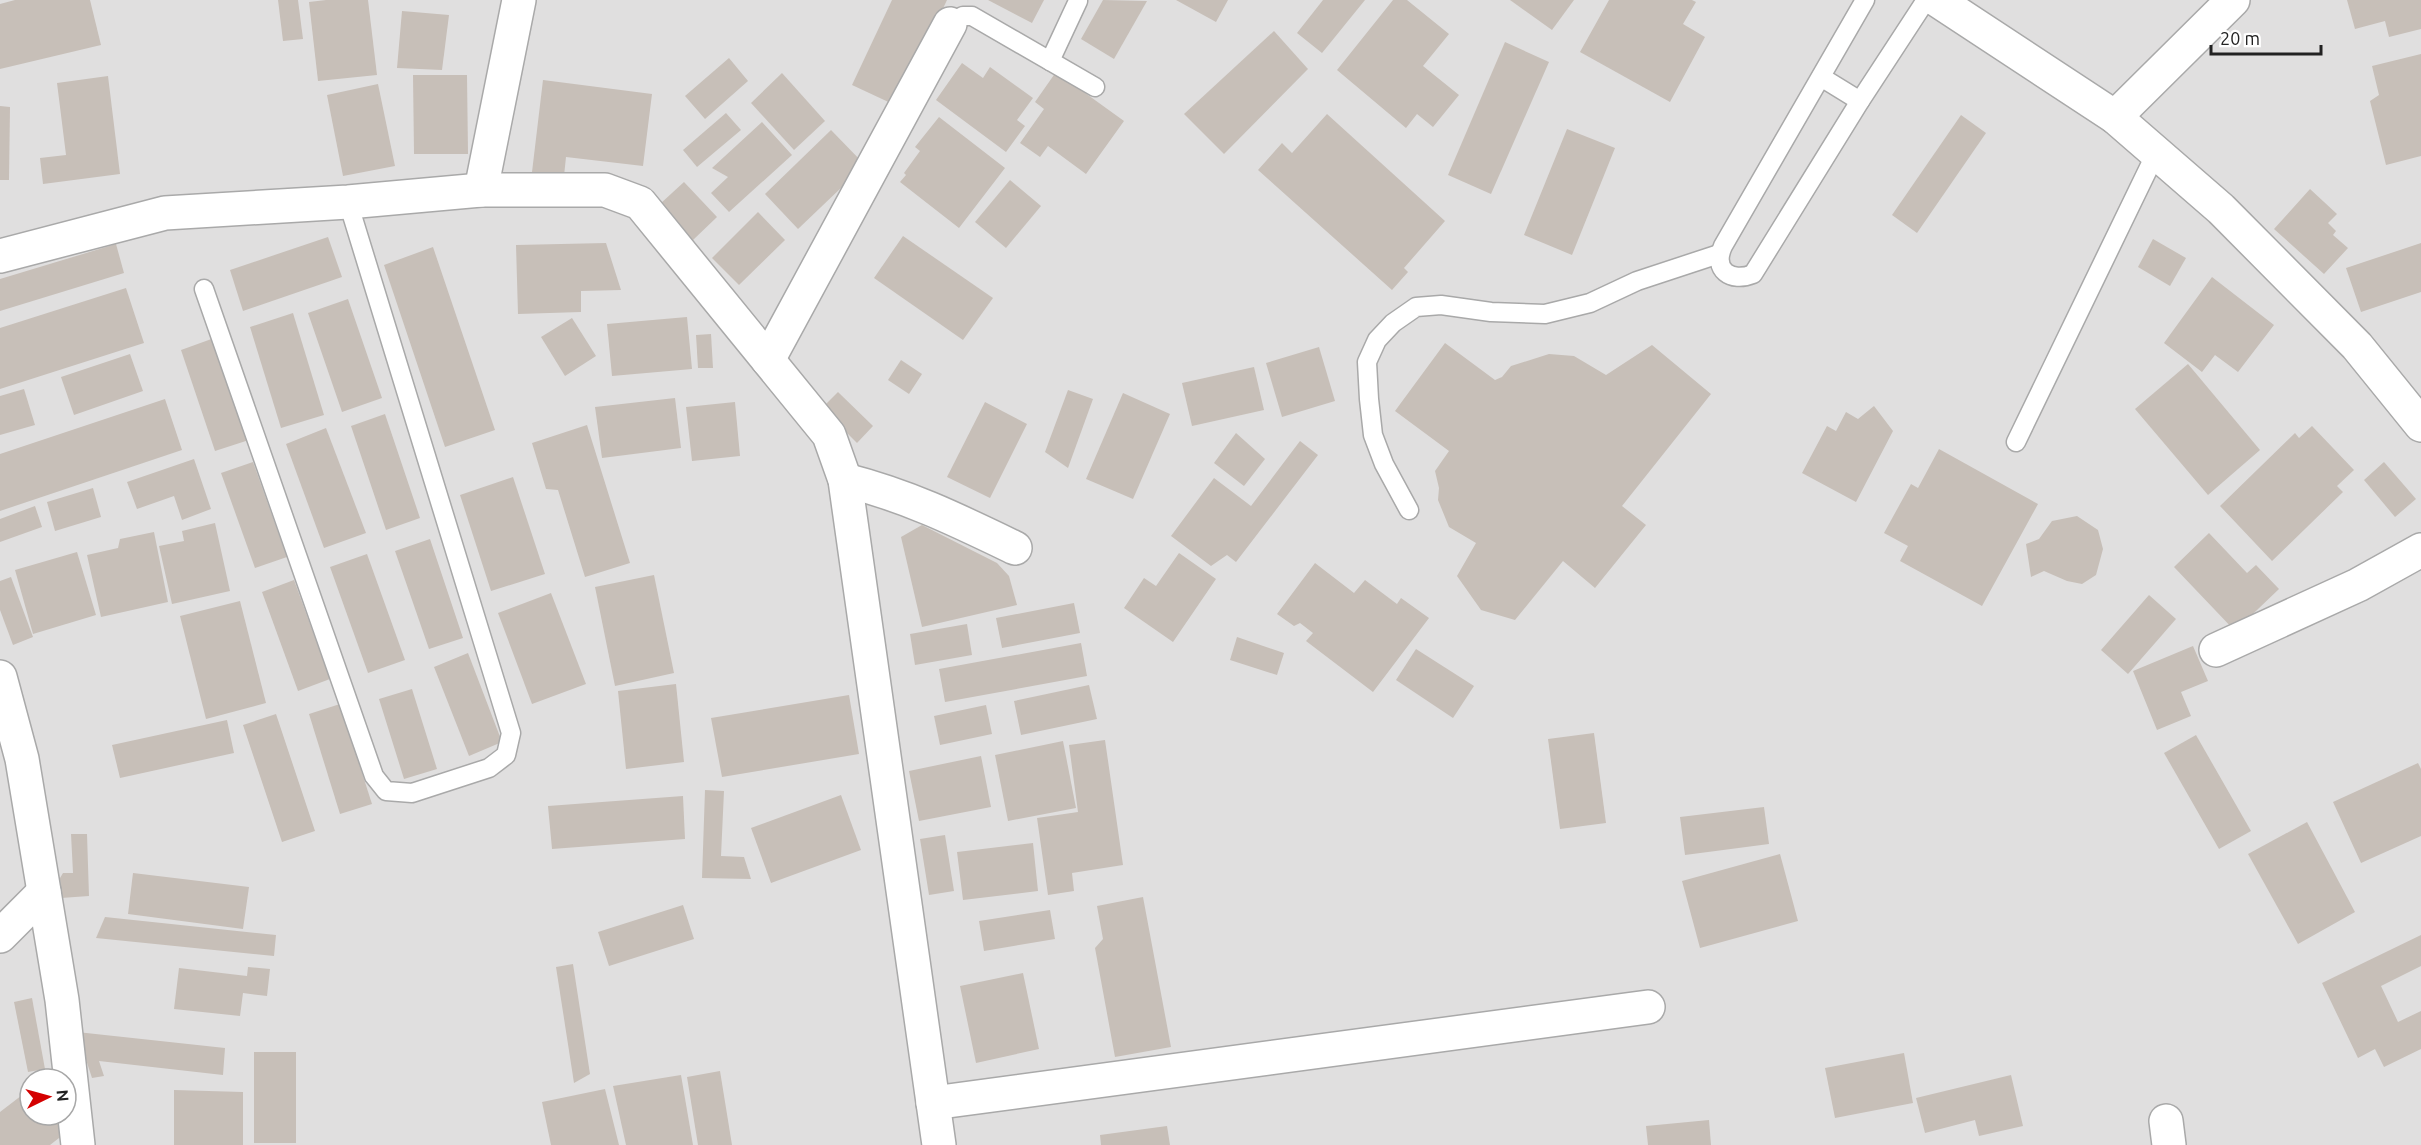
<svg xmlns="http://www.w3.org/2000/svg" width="2421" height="1145" font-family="Ubuntu,sans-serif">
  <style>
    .residential { fill: #e0dfdf; fill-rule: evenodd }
    .building { fill: #c7bfb8 }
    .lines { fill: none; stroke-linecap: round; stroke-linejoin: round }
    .service-casing { stroke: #a9a9a9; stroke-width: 21 }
    .minor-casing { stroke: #a9a9a9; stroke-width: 36 }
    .service { stroke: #fff; stroke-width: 18 }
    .minor { stroke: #fff; stroke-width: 33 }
  </style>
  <rect width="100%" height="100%" fill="#f2efe9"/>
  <path class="residential" d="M0,0H2421V1145H0ZM30,1079H66V1115H30Z"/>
  <g class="building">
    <polygon points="15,0 90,0 101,45 0,69 0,4"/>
    <polygon points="278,0 298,0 303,39 283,41"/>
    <polygon points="326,0 368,0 377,75 318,81 309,2"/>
    <polygon points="892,0 947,0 897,106 852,85"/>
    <polygon points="988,0 1044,0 1032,23"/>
    <polygon points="1103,0 1147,1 1114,59 1081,39"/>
    <polygon points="1176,0 1228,0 1216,22"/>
    <polygon points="1323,0 1365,0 1322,53 1297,33"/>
    <polygon points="1393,0 1407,0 1449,34 1423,66 1459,95 1433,127 1417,114 1406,128 1337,70"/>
    <polygon points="1510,0 1574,0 1552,30"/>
    <polygon points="1609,0 1692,0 1696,2 1683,24 1705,37 1670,102 1580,52"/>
    <polygon points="2347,0 2421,0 2421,29 2389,37 2385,21 2355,29"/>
    <polygon points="402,11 449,15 442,70 397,68"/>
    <polygon points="1274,31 1308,69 1224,154 1184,114"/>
    <polygon points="1505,42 1549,62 1491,194 1448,175"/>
    <polygon points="2421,54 2421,156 2386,165 2370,101 2379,95 2372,66"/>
    <polygon points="729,58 748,81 705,119 685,96"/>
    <polygon points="962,63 983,78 990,67 1033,98 1017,120 1025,126 1006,152 936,100"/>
    <polygon points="1056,72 1124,121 1086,174 1048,146 1040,157 1020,143 1044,109 1035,102"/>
    <polygon points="782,73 825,121 794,150 751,103"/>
    <polygon points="413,75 467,75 468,154 414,154"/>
    <polygon points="108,76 120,174 43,184 40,158 66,155 57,83"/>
    <polygon points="543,80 652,94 643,166 566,157 564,176 532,172"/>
    <polygon points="378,84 395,166 343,176 327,95"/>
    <polygon points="0,106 10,107 9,180 0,180"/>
    <polygon points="726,113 741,130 697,167 683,150"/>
    <polygon points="1327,114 1445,221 1404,268 1408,272 1392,290 1258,170 1282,143 1292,153"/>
    <polygon points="1961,115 1986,133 1917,233 1892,215"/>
    <polygon points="939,117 1005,168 959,228 900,182 906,175 904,173 920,151 915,147"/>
    <polygon points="762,122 792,155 729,212 711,193 728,177 712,168"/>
    <polygon points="1567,129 1615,148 1572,255 1524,235"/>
    <polygon points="831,130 865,165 798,229 765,194"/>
    <polygon points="1010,180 1041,206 1006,248 975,222"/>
    <polygon points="684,182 717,217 693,240 660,204"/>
    <polygon points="2310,189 2337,214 2328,223 2336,231 2333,235 2348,248 2324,274 2274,229"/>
    <polygon points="758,212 785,240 739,285 712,258"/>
    <polygon points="903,236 993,298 963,340 874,278"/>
    <polygon points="328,237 342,277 243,311 230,270"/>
    <polygon points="2153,239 2186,258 2170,286 2138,267"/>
    <polygon points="606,243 621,290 581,291 581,312 518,314 516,245"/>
    <polygon points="2421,243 2421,292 2361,312 2346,268"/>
    <polygon points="116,244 124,273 0,311 0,279"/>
    <polygon points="433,247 495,430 445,447 384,265"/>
    <polygon points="2212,277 2274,325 2238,372 2215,355 2202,372 2164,343"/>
    <polygon points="126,288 144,343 0,389 0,328"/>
    <polygon points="348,299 382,398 342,412 308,313"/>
    <polygon points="293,313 324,415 281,428 250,327"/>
    <polygon points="687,317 692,369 612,376 607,324"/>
    <polygon points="572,318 596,356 565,376 541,337"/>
    <polygon points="711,334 713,368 698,368 696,335"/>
    <polygon points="217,337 252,439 215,451 181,350"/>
    <polygon points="1445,343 1495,380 1502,377 1511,366 1549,354 1574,356 1606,375 1652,345 1711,394 1622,506 1646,525 1595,588 1563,561 1515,620 1481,610 1457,576 1476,543 1449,527 1438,500 1439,488 1435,471 1449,451 1395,411"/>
    <polygon points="1319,347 1335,401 1282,417 1266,363"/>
    <polygon points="130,354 143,391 74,415 61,377"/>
    <polygon points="901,360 922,374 909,394 888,380"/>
    <polygon points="2188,364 2260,450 2208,495 2135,409"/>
    <polygon points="1254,367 1264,410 1192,426 1182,383"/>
    <polygon points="24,389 35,425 0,435 0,396"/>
    <polygon points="1068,390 1093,399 1068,468 1045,452"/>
    <polygon points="838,392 873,426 857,443 822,408"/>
    <polygon points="1123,393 1170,414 1133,499 1086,479"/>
    <polygon points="675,398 681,448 602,458 595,407"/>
    <polygon points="165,399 182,450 0,511 0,454"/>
    <polygon points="735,402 740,456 692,461 686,407"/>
    <polygon points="985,402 1027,424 990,498 947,477"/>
    <polygon points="1874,406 1893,431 1856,502 1802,473 1827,426 1836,431 1846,412 1858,419"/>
    <polygon points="385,414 420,518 386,530 351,426"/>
    <polygon points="587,425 630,563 585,577 558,490 546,489 532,443"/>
    <polygon points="2312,426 2354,470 2337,486 2343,492 2272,561 2220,506 2295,433 2299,438"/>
    <polygon points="326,428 366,533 324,548 286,444"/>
    <polygon points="1236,433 1265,459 1244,486 1214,463"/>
    <polygon points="1300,441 1318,455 1236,562 1227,555 1211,566 1171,536 1214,478 1251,506"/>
    <polygon points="1939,449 2038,504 1982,606 1900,561 1908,546 1884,533 1911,484 1918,488"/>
    <polygon points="194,459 211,509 182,520 174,496 137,509 127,482"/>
    <polygon points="253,462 287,557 255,568 221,473"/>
    <polygon points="2384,462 2416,499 2395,517 2364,480"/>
    <polygon points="513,477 545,574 491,591 460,495"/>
    <polygon points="93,488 101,517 55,531 47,502"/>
    <polygon points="35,506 42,527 0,542 0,519"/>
    <polygon points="2077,516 2098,530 2103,549 2096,575 2082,584 2067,581 2044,571 2031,577 2026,544 2039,539 2052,521"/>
    <polygon points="215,523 230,591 172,604 159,546 184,541 182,531"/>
    <polygon points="922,525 997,563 1009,576 1017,605 922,627 901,537"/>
    <polygon points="154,532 168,602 101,617 87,555 118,548 120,539"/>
    <polygon points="2209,533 2247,573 2256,565 2279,589 2235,631 2174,567"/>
    <polygon points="430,539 463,638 429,649 395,551"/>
    <polygon points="77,552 96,615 33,634 15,570"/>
    <polygon points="1179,553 1216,579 1173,642 1124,608 1144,578 1156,586"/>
    <polygon points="367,554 405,660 368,673 330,567"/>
    <polygon points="1315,563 1354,593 1365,580 1397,604 1401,598 1429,618 1373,692 1306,641 1313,633 1300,623 1294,626 1277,614"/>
    <polygon points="654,575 674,673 615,686 595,587"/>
    <polygon points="11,577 33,637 13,645 0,610 0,581"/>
    <polygon points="294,580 330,679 298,691 262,592"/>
    <polygon points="551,593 586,684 532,704 498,613"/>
    <polygon points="2149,595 2176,619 2128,674 2101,650"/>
    <polygon points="240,601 266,703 206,719 180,616"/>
    <polygon points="1074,603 1080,633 1002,648 996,618"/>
    <polygon points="967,624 972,655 915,665 910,634"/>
    <polygon points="1237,637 1284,653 1277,675 1230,660"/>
    <polygon points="1081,643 1087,676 945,702 939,669"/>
    <polygon points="2193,646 2208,681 2181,692 2191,716 2157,730 2133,671"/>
    <polygon points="1416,649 1474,686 1453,718 1396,680"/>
    <polygon points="468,653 502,742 469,756 434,667"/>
    <polygon points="676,684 684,762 626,769 618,691"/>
    <polygon points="1089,685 1097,719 1021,735 1014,701"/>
    <polygon points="412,689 437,769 404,779 379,699"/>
    <polygon points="849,695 859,754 722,777 711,718"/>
    <polygon points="340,704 372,804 340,814 309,714"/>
    <polygon points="986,705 992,734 940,745 934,716"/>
    <polygon points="276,714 315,831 282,842 243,725"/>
    <polygon points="227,720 234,753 120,778 112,745"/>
    <polygon points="1594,733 1606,823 1560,829 1548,739"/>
    <polygon points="2196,735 2251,831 2219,849 2164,753"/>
    <polygon points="1105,740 1123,865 1072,873 1074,891 1048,895 1037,818 1078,812 1069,745"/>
    <polygon points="1063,741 1076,808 1008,821 995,755"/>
    <polygon points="981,756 991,807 919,821 909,771"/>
    <polygon points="2418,763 2421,769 2421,836 2361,863 2333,802"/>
    <polygon points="705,790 724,791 721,856 744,857 751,879 702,878"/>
    <polygon points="841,795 861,850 771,883 751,828"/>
    <polygon points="683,796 685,839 552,849 548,806"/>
    <polygon points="1764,807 1769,844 1685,855 1680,817"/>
    <polygon points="2307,822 2355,912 2298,944 2248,854"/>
    <polygon points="71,834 87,834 89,896 61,898 60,878 63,873 73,873"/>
    <polygon points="945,835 954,891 929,895 920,839"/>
    <polygon points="1033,843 1038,891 963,900 957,852"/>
    <polygon points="1780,854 1798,921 1700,948 1682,881"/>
    <polygon points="133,873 249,887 243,929 128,914"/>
    <polygon points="1143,897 1171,1047 1115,1057 1095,948 1103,939 1097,906"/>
    <polygon points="683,905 694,939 609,966 598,932"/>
    <polygon points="1050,910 1055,939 984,951 979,921"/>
    <polygon points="105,917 276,935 274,956 96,938"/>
    <polygon points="2421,935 2421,966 2381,986 2398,1022 2421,1011 2421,1049 2384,1067 2375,1049 2358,1058 2322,983"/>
    <polygon points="573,964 590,1074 574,1083 556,967"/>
    <polygon points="248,967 270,969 267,996 243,993 240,1016 174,1009 179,968 247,976"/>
    <polygon points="1023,973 1039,1049 976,1063 960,986"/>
    <polygon points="32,998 45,1069 28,1072 14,1002"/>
    <polygon points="77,1032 225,1048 223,1075 99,1061 104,1076 92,1078"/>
    <rect x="254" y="1052" width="42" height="91"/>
    <polygon points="1904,1053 1913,1103 1835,1118 1825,1068"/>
    <polygon points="720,1071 732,1145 698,1145 687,1077"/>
    <polygon points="681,1075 693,1145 626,1145 613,1086"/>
    <polygon points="2011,1075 2023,1126 1979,1136 1975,1120 1925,1133 1916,1098"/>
    <polygon points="30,1089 30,1115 55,1115 68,1131 50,1145 0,1145 0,1112"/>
    <polygon points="605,1089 619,1145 551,1145 542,1102"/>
    <polygon points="174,1090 243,1092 243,1145 174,1145"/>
    <polygon points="1709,1120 1711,1145 1648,1145 1646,1126"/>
    <polygon points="1167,1126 1170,1145 1101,1145 1100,1135"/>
  </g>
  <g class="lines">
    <g class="service-casing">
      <g id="service">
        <path d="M1865,0L1723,246C1712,270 1731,283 1753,274L1860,101L1926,0"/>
        <polyline points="950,24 963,16 972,16 1095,87"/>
        <polyline points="1050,61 1078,1"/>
        <polyline points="1821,77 1860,101"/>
        <polyline points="204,289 374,776 386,791 412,793 489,768 506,755 511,733 348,202"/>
        <polyline points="2016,442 2156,153"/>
        <polyline points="1409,510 1384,464 1373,435 1369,399 1367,362 1377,340 1393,323 1416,307 1441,305 1491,312 1545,314 1590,303 1637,281 1719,254"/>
      </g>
    </g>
    <g class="minor-casing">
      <g id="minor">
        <polyline points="1937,0 2115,117 2221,209 2357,346 2421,425"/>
        <polyline points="2115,117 2233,0"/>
        <polyline points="481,190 519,0"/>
        <polyline points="0,256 165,213 348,202 481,190 605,190 640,203 829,435 845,480 939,1145"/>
        <polyline points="768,360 950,24"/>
        <path d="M845,480C908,496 957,520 1015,548"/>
        <polyline points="2216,650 2358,585 2421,550"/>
        <polyline points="0,677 22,759 62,1000 78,1145"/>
        <polyline points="0,936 44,892"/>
        <polyline points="933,1103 1648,1007"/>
        <polyline points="2166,1121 2169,1145"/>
      </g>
    </g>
    <use href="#service" class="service"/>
    <use href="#minor" class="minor"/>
  </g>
  <g transform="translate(48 1097) rotate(85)"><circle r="28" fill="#ffffff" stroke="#a7a7a7" stroke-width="1.5"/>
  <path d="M0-4.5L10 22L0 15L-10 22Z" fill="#d40000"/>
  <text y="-9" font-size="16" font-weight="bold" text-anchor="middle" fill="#222222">N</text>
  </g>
  <path d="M2211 45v9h110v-9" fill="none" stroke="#222222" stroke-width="3"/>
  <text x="2220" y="45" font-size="18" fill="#222222" stroke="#ffffff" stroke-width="4.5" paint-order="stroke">20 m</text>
</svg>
